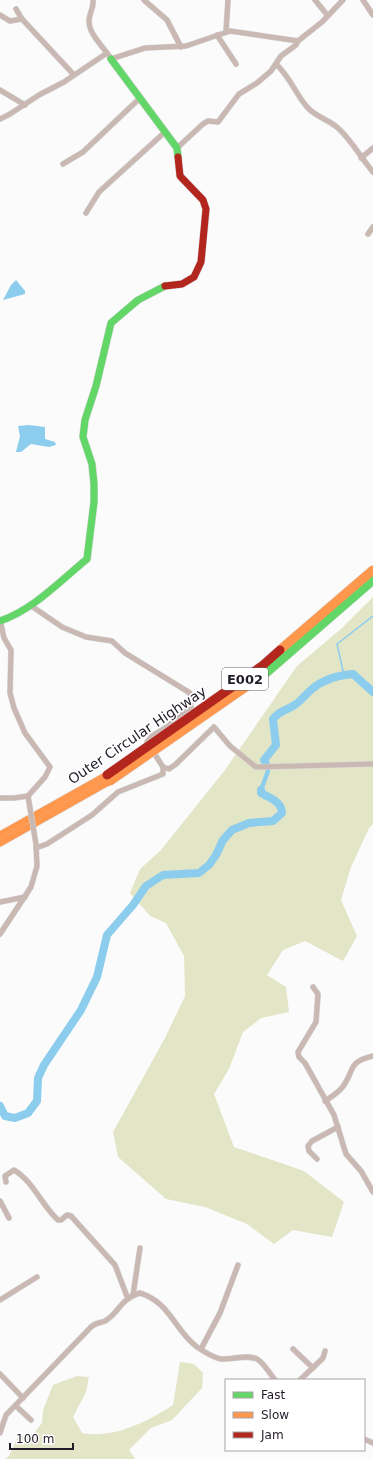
<svg xmlns="http://www.w3.org/2000/svg" width="373" height="1459" font-family="'DejaVu Sans',sans-serif">
  <style>
    .green { fill: #e3e5c7 }
    .water { fill: #8ccded }
    .lines { fill: none; stroke-linecap: round; stroke-linejoin: round }
    .stream { stroke: #8ccded; stroke-width: 1.5 }
    .canal { stroke: #8ccded; stroke-width: 4.5 }
    .river { stroke: #8ccded; stroke-width: 8 }
    .street-casing { stroke: #d8d7d9; stroke-width: 6 }
    .fast-casing { stroke: #d8d7d9; stroke-width: 8 }
    .slow-casing { stroke: #d8d7d9; stroke-width: 8 }
    .jam-casing { stroke: #d8d7d9; stroke-width: 8 }
    .street { stroke: #cab8b3; stroke-width: 5 }
    .fast { stroke: #63d668; stroke-width: 7 }
    .slow { stroke: #ff974d; stroke-width: 7 }
    .jam { stroke: #b3261e; stroke-width: 7 }
    .street-bridge-casing { stroke: #d8d7d9; stroke-width: 6; stroke-linecap: butt }
    .fast-bridge-casing { stroke: #d8d7d9; stroke-width: 10; stroke-linecap: butt }
    .slow-bridge-casing { stroke: #d8d7d9; stroke-width: 10; stroke-linecap: butt }
    .jam-bridge-casing { stroke: #d8d7d9; stroke-width: 10; stroke-linecap: butt }
    .street-bridge { stroke: #cab8b3; stroke-width: 5 }
    .fast-bridge { stroke: #63d668; stroke-width: 9 }
    .slow-bridge { stroke: #ff974d; stroke-width: 9 }
    .jam-bridge { stroke: #b3261e; stroke-width: 9 }
    .labels { text-anchor: middle; dominant-baseline: central; stroke-width: 3; stroke-linejoin: round; paint-order: stroke }
    .shield { fill: #fff; stroke: #656068; stroke-width: 1 }
    .shield-label { font-size: 13px; font-weight: bold; fill: #231c28 }
    .street-label { font-size: 14px; fill: #231c28; stroke: #fff }
  </style>
  <rect width="100%" height="100%" fill="#fbfbfb"/>
  <g class="green">
    <polygon points="373,597 373,824 369,828 351,867 341,900 357,936 343,961 305,941 283,950 267,975 286,987 289,1012 261,1018 243,1032 229,1069 214,1094 234,1147 304,1171 344,1202 332,1237 293,1230 274,1244 247,1224 205,1207 166,1199 118,1157 113,1132 165,1038 185,996 184,956 166,923 150,916 130,893 140,869 161,850 225,770 297,666 342,628"/>
    <path d="M180,1362L194,1364L203,1373L202,1388L172,1420L151,1428L129,1450L135,1459H5L9,1456L18,1437L34,1433L42,1423L43,1410L53,1385L77,1376L89,1377L86,1392L73,1417L82,1433C113,1439 147,1422 173,1405Z"/>
  </g>
  <g class="water">
    <polygon points="16,280 25,291 25,294 3,300 11,285"/>
    <polygon points="29,425 45,427 45,439 55,442 56,445 49,447 31,444 21,452 16,452 20,436 18,426"/>
  </g>
  <g class="lines">
    <polyline class="stream" points="344,675 337,644 373,616"/>
    <polyline class="canal" points="261,790 268,771"/>
    <g class="river">
      <path d="M267,766L264,760L276,745L273,719C281,709 287,711 296,704C302,700 306,694 312,689C323,680 338,675 353,674L373,692"/>
      <path d="M0,1106L5,1116L15,1118L28,1113L37,1101L38,1078L44,1065L81,1010L97,977L107,935L133,905L146,886L163,875L199,873L209,865L216,855L223,840L232,830L249,823L273,821L282,813C282,802 270,798 261,793V790"/>
    </g>
    <g class="street-casing">
      <g id="street">
        <path d="M93,0C94,8 89,13 89,21C89,35 104,47 111,59L145,48L186,46L230,31L298,41L322,22L343,0"/>
        <polyline points="144,0 167,20 181,47"/>
        <polyline points="315,0 328,16"/>
        <polyline points="363,0 373,15"/>
        <polyline points="0,15 10,21 22,19 16,9"/>
        <polyline points="22,19 74,75"/>
        <polyline points="226,32 228,0"/>
        <polyline points="217,35 236,64"/>
        <path d="M276,64C291,78 296,95 308,108C316,117 330,120 339,129C352,141 361,158 373,172"/>
        <polyline points="0,90 25,105"/>
        <polyline points="0,119 10,114 39,95 64,82 107,53"/>
        <polyline points="177,148 203,124 208,121 218,122 239,94 257,83 271,71 281,56 296,45 298,41"/>
        <polyline points="361,158 373,148"/>
        <polyline points="63,164 83,152 140,98"/>
        <polyline points="86,213 99,192 165,132"/>
        <polyline points="368,234 373,227"/>
        <polyline points="30,605 62,627 86,637 112,641 125,653 190,693 191,707 167,727 152,736 147,742 163,767 163,774 118,792 92,815 47,844 36,848"/>
        <polyline points="0,620 4,638 11,650 10,693 14,708 25,733 50,767 45,777 28,796 30,808"/>
        <polyline points="163,767 169,769 176,764 214,727 230,746 256,767 373,764"/>
        <polyline points="0,798 14,798 28,796"/>
        <polyline points="0,902 25,897"/>
        <polyline points="0,934 31,887 37,866 36,845"/>
        <polyline points="313,987 318,994 316,1022 298,1052 299,1057 305,1063 334,1115 346,1154 361,1171 373,1192"/>
        <path d="M325,1101C331,1097 340,1092 344,1085C356,1067 347,1063 373,1056"/>
        <polyline points="317,1159 309,1151 308,1146 312,1141 338,1127"/>
        <path d="M6,1182L5,1176L14,1170C34,1182 42,1206 58,1220H61L67,1215L71,1216L115,1265L128,1299"/>
        <polyline points="0,1201 9,1218"/>
        <polyline points="133,1295 140,1248"/>
        <polyline points="0,1300 37,1277"/>
        <polyline points="201,1349 220,1313 238,1265"/>
        <polyline points="293,1349 313,1368"/>
        <polyline points="0,1374 23,1398"/>
        <polyline points="300,1380 323,1358 325,1351"/>
        <polyline points="16,1406 31,1420"/>
        <path d="M0,1433L6,1415L91,1327C95,1323 100,1323 105,1321C118,1314 121,1298 140,1293C171,1303 174,1330 197,1347C203,1351 214,1358 221,1359C233,1360 246,1354 257,1359C264,1363 270,1374 275,1380"/>
        <polyline points="364,1439 373,1443"/>
      </g>
    </g>
    <g class="fast-casing">
      <g id="fast">
        <polyline points="111,59 177,148 178,157"/>
        <path d="M0,621C33,610 60,581 87,559L94,502V484L92,464L83,437L85,420L96,386L111,323L138,300L165,286"/>
      </g>
    </g>
    <g class="slow-casing">
      <g id="slow">
        <polyline points="0,835 107,775"/>
        <polyline points="0,843 110,781"/>
      </g>
    </g>
    <g class="jam-casing">
      <polyline id="jam" points="165,286 182,284 194,277 201,262 206,209 203,200 180,176 178,157"/>
    </g>
    <use href="#street" class="street"/>
    <use href="#fast" class="fast"/>
    <use href="#slow" class="slow"/>
    <use href="#jam" class="jam"/>
    <g class="street-bridge-casing">
      <polyline id="street-bridge" points="30,808 36,844"/>
    </g>
    <g class="fast-bridge-casing">
      <polyline id="fast-bridge" points="250,684 267,672 373,580"/>
    </g>
    <g class="slow-bridge-casing">
      <g id="slow-bridge">
        <polyline points="280,650 373,570"/>
        <polyline points="110,781 250,684"/>
      </g>
    </g>
    <g class="jam-bridge-casing">
      <polyline id="jam-bridge" points="107,775 262,666 280,650"/>
    </g>
    <use href="#street-bridge" class="street-bridge"/>
    <use href="#fast-bridge" class="fast-bridge"/>
    <use href="#slow-bridge" class="slow-bridge"/>
    <use href="#jam-bridge" class="jam-bridge"/>
  </g>
  <g class="labels">
    <rect class="shield" x="222" y="668" width="46" height="22" rx="3"/>
    <g class="shield-label">
      <text x="245" y="679">E002</text>
    </g>
    <g class="street-label">
      <text transform="translate(137 735) rotate(-34)">Outer Circular Highway</text>
    </g>
  </g>
  <rect x="225" y="1379" width="140" height="72" fill="#ffffff" stroke="#a7a4a9"/>
  <rect x="233" y="1392" width="20" height="6" fill="#63d668" stroke="#a7a4a9"/>
  <text x="261" y="1399" font-size="12" fill="#231c28">Fast</text>
  <rect x="233" y="1412" width="20" height="6" fill="#ff974d" stroke="#a7a4a9"/>
  <text x="261" y="1419" font-size="12" fill="#231c28">Slow</text>
  <rect x="233" y="1432" width="20" height="6" fill="#b3261e" stroke="#a7a4a9"/>
  <text x="261" y="1439" font-size="12" fill="#231c28">Jam</text>
  <path d="M10 1443v6h63v-6" fill="none" stroke="#231c28" stroke-width="2"/>
  <text x="16" y="1443" font-size="12" fill="#231c28" stroke="#ffffff" stroke-width="3" paint-order="stroke">100 m</text>
</svg>
